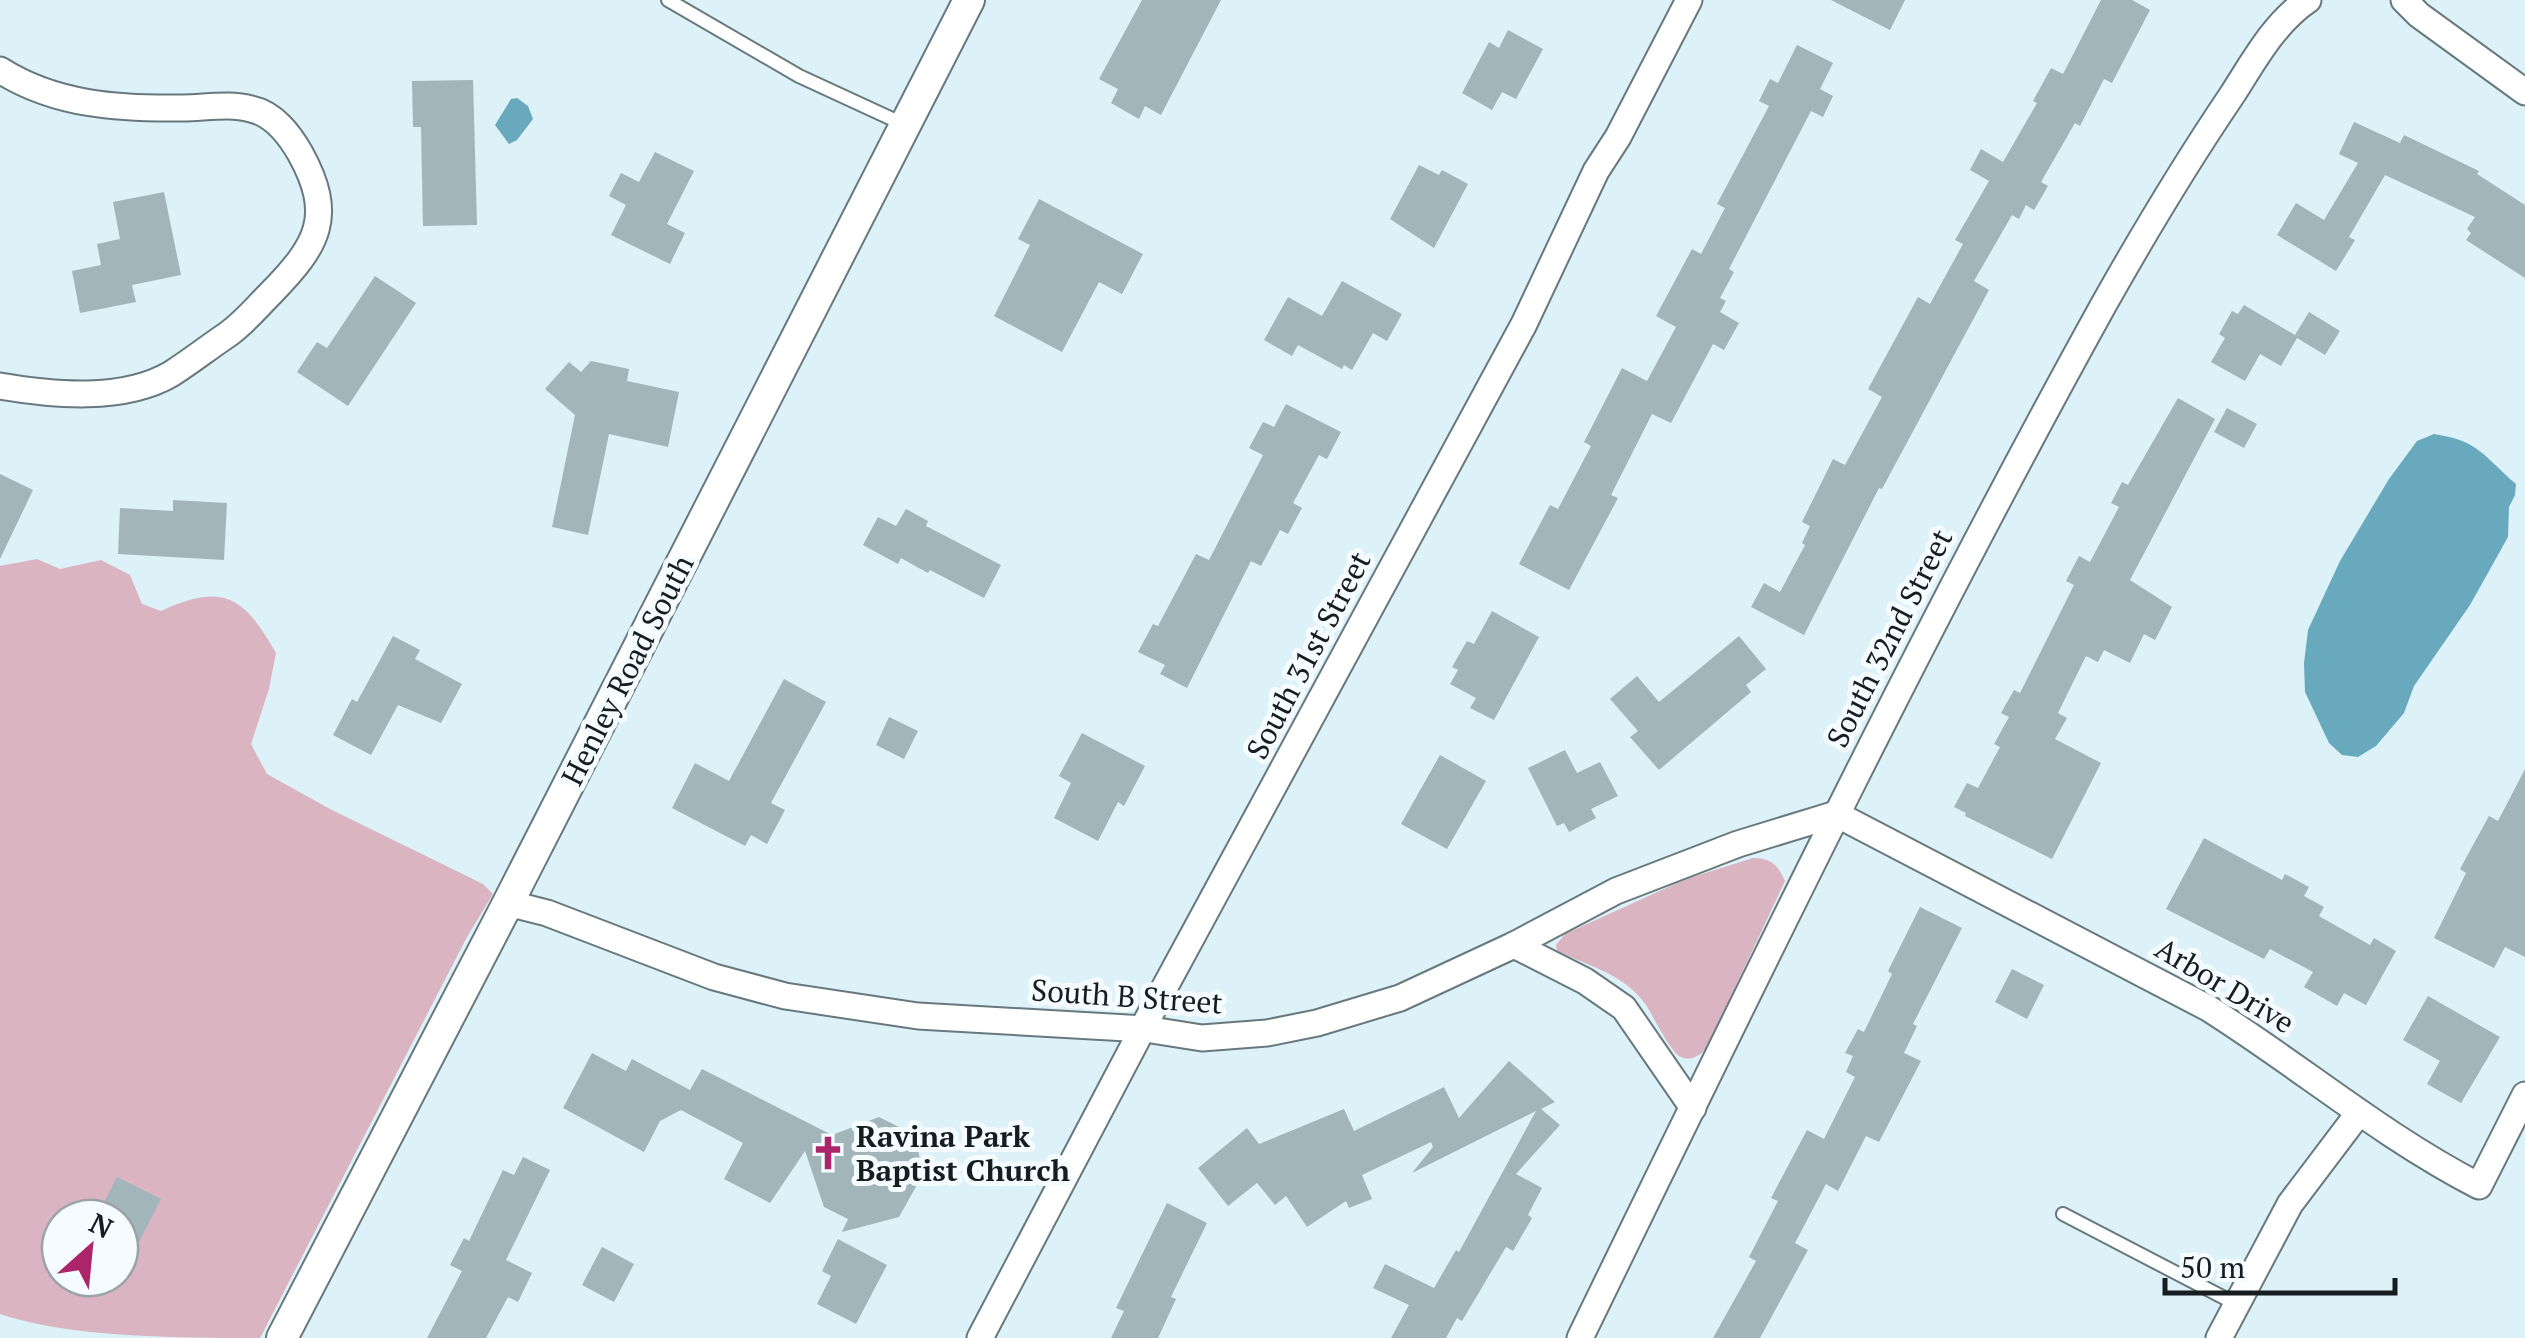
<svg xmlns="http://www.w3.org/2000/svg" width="2525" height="1338" font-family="'PT Serif',serif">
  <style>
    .green { fill: #dbb4c2; fill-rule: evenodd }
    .water { fill: #69a9be }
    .building { fill: #a2b5bb }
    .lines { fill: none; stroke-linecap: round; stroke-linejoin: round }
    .service-casing { stroke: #67797f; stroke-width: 16 }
    .minor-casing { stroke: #67797f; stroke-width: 29 }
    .tertiary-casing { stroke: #67797f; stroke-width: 34 }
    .service { stroke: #fff; stroke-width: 12 }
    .minor { stroke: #fff; stroke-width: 25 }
    .tertiary { stroke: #fff; stroke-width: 30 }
    .labels { text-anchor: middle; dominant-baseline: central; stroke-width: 10; stroke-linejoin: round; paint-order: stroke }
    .street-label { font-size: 30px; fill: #161d20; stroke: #f4fcff }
    .poi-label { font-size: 30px; font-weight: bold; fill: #161d20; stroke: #f4fcff; text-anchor: start }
  </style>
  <rect width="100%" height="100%" fill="#ddf1f8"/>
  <g class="green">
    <path d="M37,559L60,569L101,560L130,575L142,604L161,611C224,582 244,597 276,653L269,689L251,744L267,774L330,809L483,884L493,894L467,937L260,1338C180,1338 71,1338 0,1314V566ZM60,1218H120V1278H60Z"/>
    <path d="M1753,858C1771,858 1778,865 1785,881L1708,1045C1703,1054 1692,1062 1681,1057C1671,1053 1653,1016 1646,1005C1624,974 1589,966 1557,951L1556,945L1565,934L1686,879Z"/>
  </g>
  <g class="water">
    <polygon points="517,98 528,106 533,119 517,140 509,144 495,125 511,99"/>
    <path d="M2434,434C2480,441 2483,456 2516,484L2515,495L2509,507L2508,537L2470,605L2414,686L2404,713L2376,746L2358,757L2342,755L2329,743L2305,692L2304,663L2308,630L2340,561L2389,479L2417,441Z"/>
  </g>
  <g class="building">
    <polygon points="1142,0 1221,0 1161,115 1145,106 1139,119 1111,103 1118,89 1099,79"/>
    <polygon points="1831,0 1905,0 1890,30"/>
    <polygon points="2101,0 2132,0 2150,10 2112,83 2104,79 2080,126 2075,123 2041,182 2048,186 2034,210 2026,205 2019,219 2012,215 1974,281 1989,290 1882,489 1879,488 1804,635 1751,607 1764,583 1780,592 1805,545 1802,543 1810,526 1802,522 1833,459 1845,465 1882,397 1868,389 1918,297 1930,304 1963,244 1955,240 1989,181 1970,170 1981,149 2003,162 2037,103 2033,101 2051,68 2063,74"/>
    <polygon points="1508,30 1543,49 1516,99 1502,92 1492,110 1462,93 1489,42 1499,48"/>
    <polygon points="1797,45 1833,63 1820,89 1833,96 1823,117 1811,111 1729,269 1734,272 1720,298 1726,301 1720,312 1739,323 1724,350 1713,344 1671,423 1652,414 1611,495 1618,498 1569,590 1519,564 1550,505 1558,509 1591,446 1584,442 1622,368 1647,381 1676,327 1656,316 1692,249 1701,254 1725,208 1717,204 1769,106 1759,101 1770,79 1778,83"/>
    <polygon points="473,80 477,225 423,226 421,127 413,127 412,81"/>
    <polygon points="2354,122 2400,143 2404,135 2479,171 2477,174 2525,205 2525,278 2466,240 2471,233 2467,229 2475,217 2385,175 2349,237 2355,240 2336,271 2277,235 2296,203 2324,220 2358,163 2339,154"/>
    <polygon points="655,152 694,171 667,224 685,233 670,264 611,235 626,205 609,196 621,173 639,182"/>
    <polygon points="1419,165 1439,175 1442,170 1468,184 1434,248 1390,219"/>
    <polygon points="164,192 181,275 132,285 136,302 80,313 72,271 101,265 97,244 120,239 113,202"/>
    <polygon points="1039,199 1143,254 1122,294 1099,282 1062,352 994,316 1030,245 1018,239"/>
    <polygon points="375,276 416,303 348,406 297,372 317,342 327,348"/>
    <polygon points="1342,281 1402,314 1387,341 1373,333 1352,370 1344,365 1342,369 1298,345 1292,356 1264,340 1288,297 1322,316"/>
    <polygon points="2244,305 2295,335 2309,312 2340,331 2325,355 2297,338 2281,366 2260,354 2245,381 2211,362 2225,338 2219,334 2232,311 2238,314"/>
    <polygon points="591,361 629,369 627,381 679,392 668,447 609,434 588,535 552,527 575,415 545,389 569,362 581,372"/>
    <polygon points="2178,398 2215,419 2130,580 2172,607 2155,640 2144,634 2130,663 2104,650 2098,662 2086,656 2058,713 2067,718 2055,739 2101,763 2052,859 1965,816 1966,813 1954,807 1967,783 1978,788 2000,747 1994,744 2009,717 2001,713 2014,690 2020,693 2074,585 2066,581 2079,556 2090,562 2119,507 2111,503 2122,482 2128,485"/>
    <polygon points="1286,404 1341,432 1327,459 1319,455 1293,503 1302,508 1288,534 1280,530 1261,566 1251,561 1187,688 1160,674 1165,665 1138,652 1153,624 1158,626 1196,554 1209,560 1263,455 1249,448 1263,422 1274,427"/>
    <polygon points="2227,408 2257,424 2244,448 2214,432"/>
    <polygon points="0,474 33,490 0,559"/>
    <polygon points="173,500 227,503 224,560 118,554 120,508 173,511"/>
    <polygon points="906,509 928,521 926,526 1001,565 984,598 930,570 928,573 901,558 898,564 863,545 878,517 896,526"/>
    <polygon points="1492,611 1539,637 1494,720 1470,708 1476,698 1450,684 1458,670 1452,667 1467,641 1474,644"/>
    <polygon points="393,636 420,650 415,659 462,684 441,723 398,705 371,755 333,735 352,699 357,702"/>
    <polygon points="1739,636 1766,669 1746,685 1751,692 1659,770 1630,737 1638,731 1610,699 1637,676 1659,702"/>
    <polygon points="784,679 826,702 771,803 785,810 767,844 751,835 745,846 672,808 695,763 729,781"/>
    <polygon points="889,717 918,731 904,759 876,745"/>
    <polygon points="1082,733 1145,766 1124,806 1118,802 1098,841 1054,818 1071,783 1059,776"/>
    <polygon points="1565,750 1577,773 1600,762 1618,796 1591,809 1596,818 1569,832 1564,823 1557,826 1528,768"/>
    <polygon points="1440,755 1486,781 1447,849 1401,824"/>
    <polygon points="2525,769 2525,957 2505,947 2494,968 2434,938 2466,873 2460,869 2489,816 2498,821"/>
    <polygon points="2204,838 2282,880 2285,874 2309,887 2304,896 2324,907 2319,916 2370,945 2374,938 2396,951 2366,1005 2344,993 2337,1006 2304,987 2313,972 2270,949 2264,959 2166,909"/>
    <polygon points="1920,907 1962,928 1913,1024 1917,1026 1904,1053 1921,1061 1879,1142 1866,1136 1838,1191 1826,1184 1795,1243 1808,1250 1760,1338 1713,1338 1756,1261 1749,1257 1778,1201 1771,1198 1807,1130 1824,1139 1855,1077 1846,1072 1853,1056 1845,1053 1858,1029 1864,1032 1892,974 1888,971"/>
    <polygon points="2012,969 2044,985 2027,1019 1995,1002"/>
    <polygon points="2428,996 2500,1037 2461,1103 2427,1084 2440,1061 2403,1040"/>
    <polygon points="592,1053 626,1071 632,1059 690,1090 702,1069 832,1135 879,1117 915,1135 923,1174 899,1217 842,1232 848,1219 824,1207 805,1151 770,1203 724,1179 743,1143 681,1110 660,1121 644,1152 563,1108"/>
    <polygon points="1509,1061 1555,1102 1541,1109 1560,1125 1516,1174 1542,1188 1528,1215 1532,1218 1513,1251 1506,1247 1462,1321 1457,1318 1446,1338 1391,1338 1409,1305 1373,1288 1385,1264 1434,1288 1456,1250 1459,1252 1536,1111 1412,1173 1433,1147 1431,1142 1362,1175 1372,1199 1349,1208 1346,1201 1307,1227 1286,1196 1275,1205 1257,1183 1228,1206 1198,1168 1247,1128 1259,1144 1344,1109 1354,1131 1444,1087 1459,1118"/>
    <polygon points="523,1157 550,1170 506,1260 532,1273 518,1302 508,1297 486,1338 427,1338 462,1271 450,1265 464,1238 469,1241 503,1170 514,1175"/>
    <polygon points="117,1177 161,1199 120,1279 120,1218 96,1218"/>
    <polygon points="1167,1203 1207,1223 1171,1297 1176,1299 1158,1338 1111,1338 1124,1311 1116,1308"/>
    <polygon points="838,1239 887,1265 856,1324 817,1304 831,1276 822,1271"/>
    <polygon points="602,1247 634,1264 614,1302 582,1285"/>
  </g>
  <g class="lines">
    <g class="service-casing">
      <g id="service">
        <polyline points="668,0 799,76 903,124"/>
        <polyline points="2063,1214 2236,1304"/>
      </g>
    </g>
    <g class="minor-casing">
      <g id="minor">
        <polyline points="2404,0 2419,15 2525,92"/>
        <path d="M0,70C55,105 119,109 183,108C204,108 230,103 251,109C274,114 289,134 300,153C335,216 318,245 271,293C257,307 244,323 227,335C209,347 190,362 171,374C123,402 53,395 0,386"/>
        <path d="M508,903L547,913L714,977L785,996L918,1016L1145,1029L1202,1038L1267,1033L1317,1023L1400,998L1514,945L1616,891L1738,844L1836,814L2208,1008C2300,1066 2382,1136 2479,1186L2525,1095"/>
        <polyline points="1514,945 1585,981 1624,1008 1693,1108"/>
        <polyline points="980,1338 1154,1007 1524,324 1596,171 1618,137 1689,0"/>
        <path d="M1580,1338C1749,991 1917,642 2104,304C2144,233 2186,163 2232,95C2254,61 2274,23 2308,0"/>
        <polyline points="2219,1338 2290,1204 2358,1114"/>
      </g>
    </g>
    <g class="tertiary-casing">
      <polyline id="tertiary" points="282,1338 508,903 969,0"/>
    </g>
    <use href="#service" class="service"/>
    <use href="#minor" class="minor"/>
    <use href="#tertiary" class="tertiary"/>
  </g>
  <defs>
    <g id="church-bare" transform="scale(2.7)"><path d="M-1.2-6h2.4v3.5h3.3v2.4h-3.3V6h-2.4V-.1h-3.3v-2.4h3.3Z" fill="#ac2469" stroke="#f4fcff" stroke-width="2.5" paint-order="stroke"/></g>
  </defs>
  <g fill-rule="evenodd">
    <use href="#church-bare" x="828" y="1153"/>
  </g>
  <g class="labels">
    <g class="street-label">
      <text transform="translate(1889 638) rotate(-63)">South 32nd Street</text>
      <text transform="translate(1308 655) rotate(-62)">South 31st Street</text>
      <text transform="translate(627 670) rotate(-63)">Henley Road South</text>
      <text transform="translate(2225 985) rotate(31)">Arbor Drive</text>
      <text transform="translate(1127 996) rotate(4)">South B Street</text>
    </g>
    <g class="poi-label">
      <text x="856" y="1136">Ravina Park<tspan x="856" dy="34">Baptist Church</tspan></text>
    </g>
  </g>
  <g transform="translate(90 1248) rotate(27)"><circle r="48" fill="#f4fcff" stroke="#9ba3a6" stroke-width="2.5"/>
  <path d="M0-8L18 38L0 25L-18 38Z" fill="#ac2469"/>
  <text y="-15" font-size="28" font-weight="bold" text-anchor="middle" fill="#161d20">N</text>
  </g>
  <path d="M2165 1278v15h230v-15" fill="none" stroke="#161d20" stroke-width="5"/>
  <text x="2180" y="1278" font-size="30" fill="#161d20" stroke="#f4fcff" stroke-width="8" paint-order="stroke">50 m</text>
</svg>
